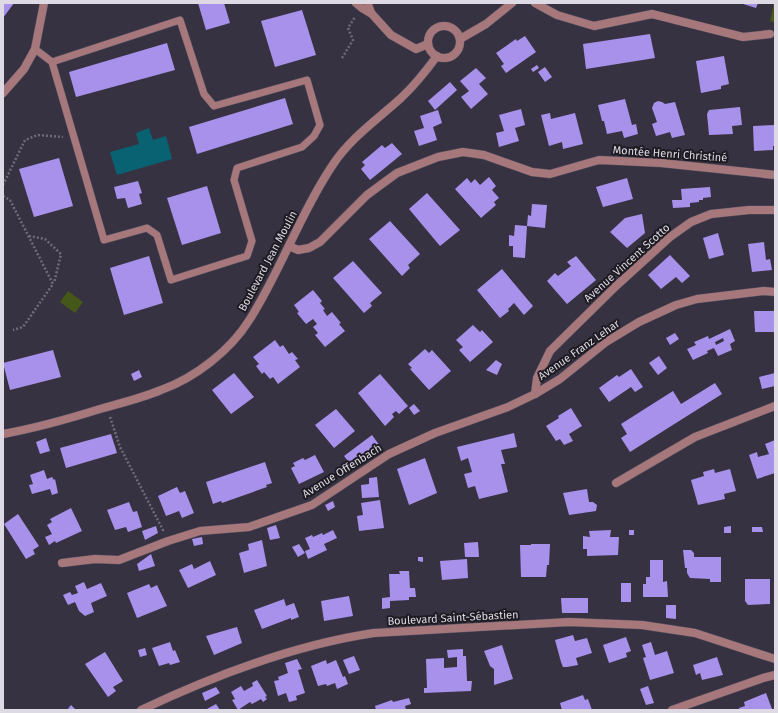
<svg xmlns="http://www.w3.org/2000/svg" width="778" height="713" font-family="'Fira Sans',sans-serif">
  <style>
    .green { fill: #46571a }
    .water { fill: #086271 }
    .building { fill: #a891eb; fill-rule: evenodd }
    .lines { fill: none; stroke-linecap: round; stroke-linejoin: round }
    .service-casing { stroke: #55505f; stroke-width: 8 }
    .minor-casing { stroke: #55505f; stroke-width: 9 }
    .tertiary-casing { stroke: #55505f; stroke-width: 9 }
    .path { stroke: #706b79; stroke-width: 2.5; stroke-dasharray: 2 2; stroke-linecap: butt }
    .service { stroke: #a6787c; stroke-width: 7 }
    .minor { stroke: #a6787c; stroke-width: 8 }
    .tertiary { stroke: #a6787c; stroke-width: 8 }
    .labels { text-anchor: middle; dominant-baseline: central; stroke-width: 4; stroke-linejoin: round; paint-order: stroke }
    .street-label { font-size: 11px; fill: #dddae4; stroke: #1e1b22 }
  </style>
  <rect width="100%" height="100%" fill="#373242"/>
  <g class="green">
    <polygon points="774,3 775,3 775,23 770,21"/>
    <polygon points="68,291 83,302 75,313 60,302"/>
  </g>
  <polygon class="water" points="149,128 153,140 166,136 172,159 117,175 110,152 139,144 136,133"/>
  <g class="building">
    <polygon points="3,3 14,3 3,18"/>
    <polygon points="198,3 224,3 230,23 206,30"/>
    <polygon points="740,3 758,3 756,8"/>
    <polygon points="302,10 316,55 275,67 261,21"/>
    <polygon points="650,34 655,58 586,69 583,44"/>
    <polygon points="525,36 536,52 506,73 501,66 504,64 496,53 516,39 517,41"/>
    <polygon points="167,43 175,70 76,97 69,72"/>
    <polygon points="724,56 729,84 721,86 721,89 701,93 696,61"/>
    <polygon points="537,65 539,68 533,72 531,69"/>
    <polygon points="545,67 552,77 545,82 538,72"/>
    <polygon points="476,68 486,78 479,84 488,94 471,109 461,97 469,91 460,81"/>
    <polygon points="450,82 457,90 435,110 428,101"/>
    <polygon points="285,98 293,124 197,154 189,127"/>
    <polygon points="625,99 632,125 636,124 638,134 624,138 622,131 607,134 604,121 602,121 598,105"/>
    <polygon points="658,101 662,102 665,104 675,102 685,135 672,138 670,132 656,136 652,124 657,122 652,108 654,103"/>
    <polygon points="740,107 742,125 732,126 733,134 709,135 707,114 709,110"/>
    <polygon points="521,109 525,125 515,128 519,141 499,147 496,133 504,131 499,115"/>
    <polygon points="438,110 442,123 433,127 437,140 419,146 414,131 424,128 420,116"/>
    <polygon points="550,113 551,119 575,113 583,144 563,149 562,142 549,146 541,115"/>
    <polygon points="775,125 775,146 773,146 773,150 754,151 753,126"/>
    <polygon points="392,143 402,154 370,180 361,169 365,165 362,162 382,145 385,148"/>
    <polygon points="59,158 73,206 34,217 19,169"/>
    <polygon points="489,177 496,186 492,190 499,198 494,202 496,205 481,218 455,189 467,178 471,183 475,179 480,185"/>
    <polygon points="627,178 633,199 603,207 596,187"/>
    <polygon points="138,181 142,193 139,194 142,204 128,208 125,198 117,199 114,187"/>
    <polygon points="207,186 221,233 182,245 167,198"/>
    <polygon points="710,187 711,197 703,198 703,200 699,200 699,202 690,203 690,207 673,208 672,200 682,200 681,189"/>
    <polygon points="427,193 460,230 440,246 409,209"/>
    <polygon points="532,204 547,205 545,228 527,226 525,258 513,257 513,246 509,246 509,235 514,236 515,225 527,226 528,215 531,216"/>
    <polygon points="642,214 645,233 627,248 610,232 625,218"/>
    <polygon points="390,221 420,254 408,265 410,268 402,276 369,239"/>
    <polygon points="718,233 724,255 709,259 703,238"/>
    <polygon points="764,242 766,260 770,259 772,270 752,272 748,244"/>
    <polygon points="670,255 690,276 682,283 676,277 661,289 648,275"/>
    <polygon points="149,256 163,303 124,315 110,268"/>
    <polygon points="576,256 596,280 567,304 547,281 555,273 558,276 571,266 567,262"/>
    <polygon points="353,261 382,293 370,303 372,306 364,313 333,278"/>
    <polygon points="502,269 533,306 524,315 514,303 508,309 509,311 500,318 477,290"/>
    <polygon points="313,290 322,301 320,303 325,309 323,310 327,316 332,312 341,323 339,324 345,331 325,347 315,335 318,333 313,327 317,324 313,319 306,324 297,313 299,312 294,305"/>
    <polygon points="754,311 775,311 775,332 755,332"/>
    <polygon points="473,325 480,332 482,330 493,342 470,362 459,350 463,347 456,340"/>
    <path d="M730,329L735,341L730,344L732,350L718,356L714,348L707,351L708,353L693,360L687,349L696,345L694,342L708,336L709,339ZM723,338L724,341L716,345L715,342Z"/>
    <polygon points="675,333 679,339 670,345 666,338"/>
    <polygon points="275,340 280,347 283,345 289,354 292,352 298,359 295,360 300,367 278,384 273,377 270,379 264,372 262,374 256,366 259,364 253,357"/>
    <polygon points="425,349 429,353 432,350 451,371 429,390 410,369 412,368 408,364"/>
    <polygon points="53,350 61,377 10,390 3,363"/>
    <polygon points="659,356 667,368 658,375 649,363"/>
    <polygon points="496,360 502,364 497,375 486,370"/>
    <polygon points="631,369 643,387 635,392 631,387 609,402 599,388 617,375 619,377"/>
    <polygon points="139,370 142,377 134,381 131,374"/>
    <polygon points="234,373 254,397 231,414 212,390"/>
    <polygon points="775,373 775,386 762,389 759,377"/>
    <polygon points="380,374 408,406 399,414 396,411 392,414 394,417 385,426 358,393"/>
    <polygon points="715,383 722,394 630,452 621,438 627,434 621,424 673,391 681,404"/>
    <polygon points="414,404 420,411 414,415 409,408"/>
    <polygon points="571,408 582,426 569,434 573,441 564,445 560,439 556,441 546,426 559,418 558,416"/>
    <polygon points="336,409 355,431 334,448 315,425"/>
    <polygon points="514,433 517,447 501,450 505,464 501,464 508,492 479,499 475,486 468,488 464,474 472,472 468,458 461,461 457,447"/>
    <polygon points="111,434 117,453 66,468 60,448"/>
    <polygon points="372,435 380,446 353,467 344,456"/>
    <polygon points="46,438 50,451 40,454 36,442"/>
    <polygon points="775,440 775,473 757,479 749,455 757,452 758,457 769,454 765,444"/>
    <polygon points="315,455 324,472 299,484 291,468 295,466 293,463 303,458 305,460"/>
    <polygon points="425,458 437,493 409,505 397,469"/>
    <polygon points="265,462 272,483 266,485 267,487 222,503 221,501 213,504 206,482"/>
    <polygon points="714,469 715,473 730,469 736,491 724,494 725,499 698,505 691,480 704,476 703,472"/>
    <polygon points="44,470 47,479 52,477 54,480 55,479 58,493 52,495 50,489 32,494 29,485 33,484 30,475"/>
    <polygon points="377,477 379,497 362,498 361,485 369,484 369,478"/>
    <polygon points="177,487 180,493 185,491 194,513 182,518 179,511 166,516 158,496"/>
    <polygon points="587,489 589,502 593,502 597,505 596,511 569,515 563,493"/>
    <polygon points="380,500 384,528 359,531 357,516 363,515 361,503"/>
    <polygon points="333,501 335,507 328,511 325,505"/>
    <polygon points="129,502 133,512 137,511 142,527 128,532 126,527 115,530 107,510"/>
    <polygon points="71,508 82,531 56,543 55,541 49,545 45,537 52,534 47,525 52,522 50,519"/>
    <polygon points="18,514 39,546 33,550 35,554 26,559 4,524"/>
    <polygon points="276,525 280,538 270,540 267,528"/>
    <polygon points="156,526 158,533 145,540 142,531"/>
    <polygon points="731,526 731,533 724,533 724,527"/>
    <polygon points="752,527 762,527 763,532 752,532"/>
    <polygon points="333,530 337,538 324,544 327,550 308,559 305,551 310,549 305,538 312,535 313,537 322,533 323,535"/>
    <polygon points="611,530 610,537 619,537 618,555 587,556 587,549 583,549 583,536 590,537 589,531"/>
    <rect x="629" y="530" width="5" height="5"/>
    <polygon points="202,537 203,544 194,546 192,539"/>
    <polygon points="262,540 267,566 244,573 239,553 249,550 248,544"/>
    <polygon points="478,542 479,557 465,557 464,543"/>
    <polygon points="299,544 305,553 298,557 292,547"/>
    <polygon points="531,544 550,544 549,565 547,565 546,577 521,577 520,545 531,545"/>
    <polygon points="683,550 691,550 694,553 694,557 721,557 721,582 710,582 710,579 690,578 687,573 687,568 685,568"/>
    <polygon points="151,554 155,566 139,571 137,564"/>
    <polygon points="418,557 423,557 423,562 418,561"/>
    <polygon points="467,559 468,578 442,580 440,561"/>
    <polygon points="650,560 663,560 663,582 667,581 668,597 643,597 643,584 646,584 646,577 650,577"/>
    <polygon points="210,561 216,575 188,588 179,570 192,564 194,569"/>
    <polygon points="399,571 409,571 410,588 415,588 416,597 409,597 409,600 390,601 390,608 382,609 382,598 390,597 389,574 400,574"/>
    <polygon points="745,579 770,579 770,604 748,605 745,601"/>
    <polygon points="84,582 87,589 101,583 107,596 91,603 94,612 85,616 79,611 75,602 68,605 63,595 70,592 72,595 78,593 75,586"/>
    <rect x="621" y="583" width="10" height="19"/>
    <polygon points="149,584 151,588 157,585 167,606 137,618 127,593"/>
    <polygon points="349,596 353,616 324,621 321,601"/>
    <polygon points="561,598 588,598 588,613 562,613"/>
    <polygon points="284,599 286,606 294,603 299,617 291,620 291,618 262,629 254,610"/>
    <polygon points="666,605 676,605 676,619 666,618"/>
    <polygon points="237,627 242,643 214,655 206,636"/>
    <polygon points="573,635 575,641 587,638 592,653 576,658 578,665 567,667 563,667 561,662 555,640"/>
    <polygon points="626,637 631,651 626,653 627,657 609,663 603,645"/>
    <polygon points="170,642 173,651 175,650 180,662 170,665 169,663 159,666 152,648"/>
    <polygon points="651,642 655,655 667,651 674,673 650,680 643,658 646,657 642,645"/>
    <polygon points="502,645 513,679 494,685 494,669 490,666 484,651"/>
    <polygon points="145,648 147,655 140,657 138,650"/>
    <polygon points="463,649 463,656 466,656 467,681 472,681 471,691 424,693 424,688 427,688 426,659 444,658 444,668 457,667 457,657 448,658 447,650"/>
    <polygon points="105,652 123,681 113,687 116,691 108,697 85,664"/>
    <polygon points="354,656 360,670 349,674 343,660"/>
    <polygon points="717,657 723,675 702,680 700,673 696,675 693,665"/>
    <polygon points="297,659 302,669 298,670 305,693 296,696 297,700 289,702 286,693 278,696 274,681 279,680 278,677 288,673 285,663"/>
    <polygon points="326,660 327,664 336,660 343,677 345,676 348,684 337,689 335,683 327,686 326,684 318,686 311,666"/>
    <polygon points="257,680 267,696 265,697 267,699 263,702 261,699 252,704 250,702 238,710 232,700 235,699 231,692 241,686 244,691 253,686 252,683"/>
    <polygon points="648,686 654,703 646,705 640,689"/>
    <polygon points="216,687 220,693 205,701 202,693"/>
    <polygon points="766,693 772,709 739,710 739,708 745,706 744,702"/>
    <polygon points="583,695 585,700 588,699 592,710 562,710 560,703"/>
    <polygon points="409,698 411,704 405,706 406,710 376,710 375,706 392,700 393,702"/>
    <polygon points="216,704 220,710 205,710"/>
    <polygon points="71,705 76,710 67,710"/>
  </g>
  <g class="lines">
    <g class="service-casing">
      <g id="service">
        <polyline points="368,3 372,14"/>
        <polyline points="35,49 52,62 104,240 147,228 157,235 171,280 247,256 252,241 234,180 237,168 302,147 314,136 320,125 307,80 214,106 204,94 180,20 52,62"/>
      </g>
    </g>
    <g class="minor-casing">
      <g id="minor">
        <polyline points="356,3 362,8 372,14 391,35 416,49 428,44"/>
        <polyline points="535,3 557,15 594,26 652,14 743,37 770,34"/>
        <polyline points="3,93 24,69 35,49 44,3"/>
        <polyline points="289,246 298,250 309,248 320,242 367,195 397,173 438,157 463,152 484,155 532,172 550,174 599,160 661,163 775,175"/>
        <polyline points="535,394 537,378 550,351 615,287 670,237 691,222 711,214 749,210 775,210"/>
        <polyline points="616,483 695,437 775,406"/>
        <polyline points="62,563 95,559 119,560 168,541 200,531 249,527 312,505 389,454 435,433 508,407 535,394 560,379 606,342 639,322 676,305 697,299 764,291 775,292"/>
        <path d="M141,710C215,675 293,645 374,633L569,622L642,625L695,633L775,659"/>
        <polyline points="672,710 763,678 775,675"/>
      </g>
    </g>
    <g class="tertiary-casing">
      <g id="tertiary">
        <circle cx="444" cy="42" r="16"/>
        <polyline points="460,39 486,24 512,3"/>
        <path d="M3,434C36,428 68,419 100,409C121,403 142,398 161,390C195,378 231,350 250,319C281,270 300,214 332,166C350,138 378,119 401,98C415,85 426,71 437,56"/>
      </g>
    </g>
    <g class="path">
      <polyline points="342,58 353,40 348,28 355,17"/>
      <polyline points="3,185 25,140 38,135 63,137"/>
      <polyline points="3,196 10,200 53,284 23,327 13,330"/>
      <polyline points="29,236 45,239 61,254 54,283"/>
      <polyline points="110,417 120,447 164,532"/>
    </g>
    <use href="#service" class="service"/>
    <use href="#minor" class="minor"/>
    <use href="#tertiary" class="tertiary"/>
  </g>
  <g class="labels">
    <g class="street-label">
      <text transform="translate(670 154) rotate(4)">Montée Henri Christiné</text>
      <text transform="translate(268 261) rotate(-62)">Boulevard Jean Moulin</text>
      <text transform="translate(627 263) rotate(-42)">Avenue Vincent Scotto</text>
      <text transform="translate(579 350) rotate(-35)">Avenue Franz Lehar</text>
      <text transform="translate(342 471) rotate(-32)">Avenue Offenbach</text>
      <text transform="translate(453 618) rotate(-3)">Boulevard Saint-Sébastien</text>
    </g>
  </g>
  <rect width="778" height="713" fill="none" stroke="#dddae4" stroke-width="8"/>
</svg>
